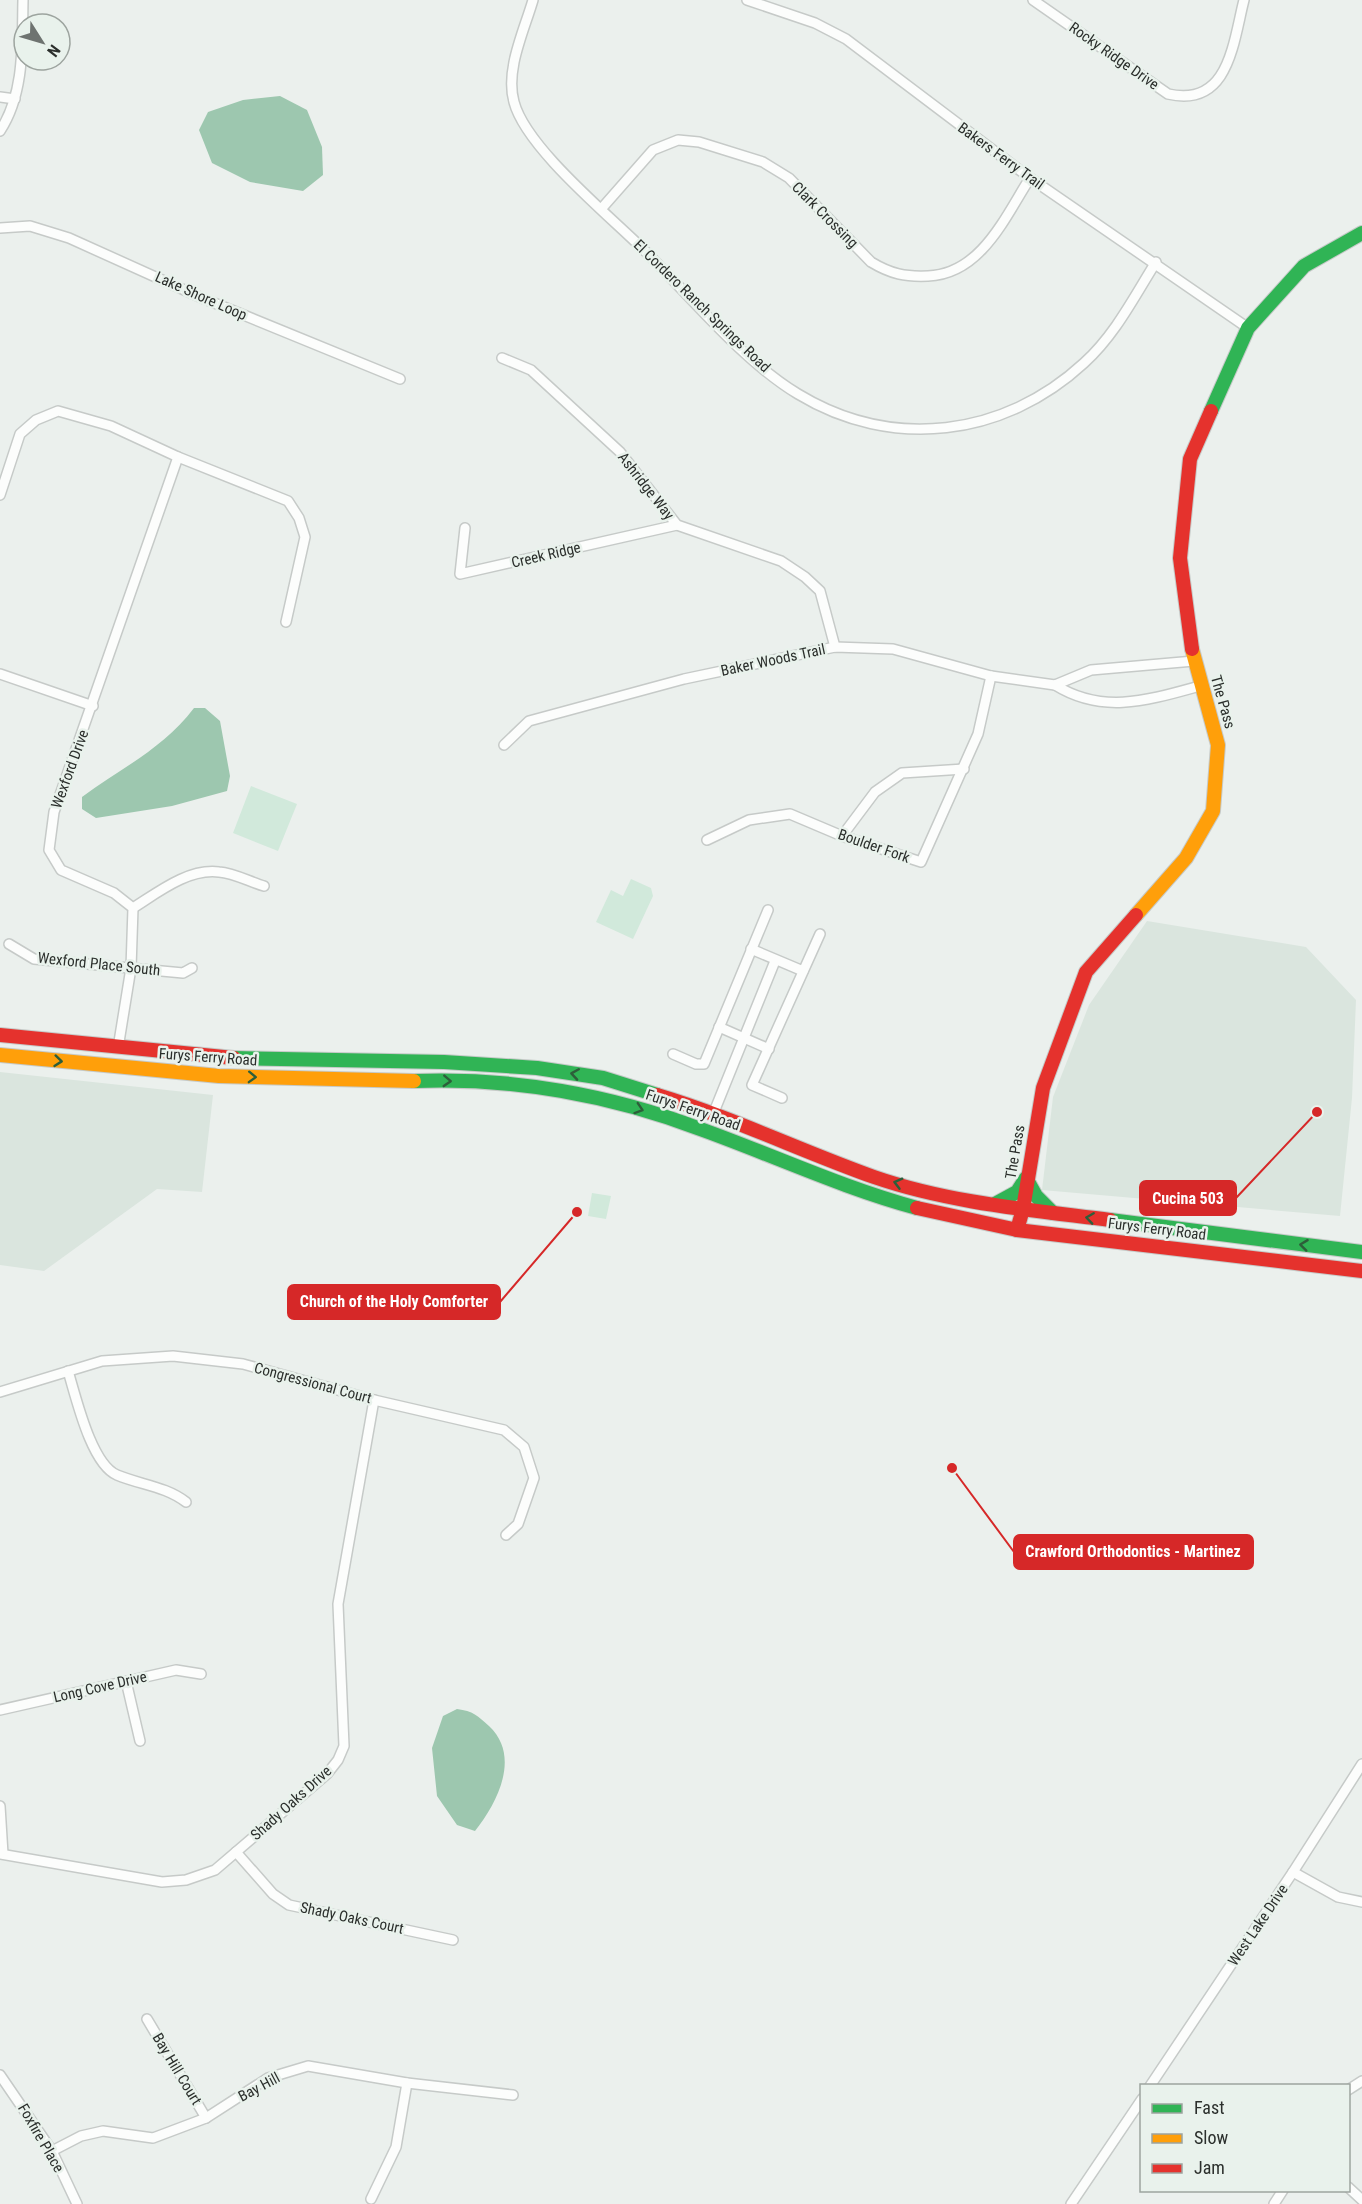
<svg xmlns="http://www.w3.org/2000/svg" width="1362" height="2204" font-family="'Roboto Condensed',sans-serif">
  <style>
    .built { fill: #dae5de }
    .green { fill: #d1e9db }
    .water { fill: #9dc7af }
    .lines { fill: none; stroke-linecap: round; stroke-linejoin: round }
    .street-casing { stroke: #c6cac8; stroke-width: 12 }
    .fast-casing { stroke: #c6cac8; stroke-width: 16 }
    .slow-casing { stroke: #c6cac8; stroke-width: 16 }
    .jam-casing { stroke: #c6cac8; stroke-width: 16 }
    .street { stroke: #fcfdfc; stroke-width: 9 }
    .fast { stroke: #30b455; stroke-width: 14 }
    .slow { stroke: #ff9f0a; stroke-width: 14 }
    .jam { stroke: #e5322d; stroke-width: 14 }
    .oneway { stroke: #2d5e3a }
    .labels { text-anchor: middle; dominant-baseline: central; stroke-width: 5; stroke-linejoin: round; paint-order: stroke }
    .street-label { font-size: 15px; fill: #2b2f2c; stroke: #e9f2ec }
    .leader { fill: none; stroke: #d62828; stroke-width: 2 }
    .callout-dot { fill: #d62828; stroke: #e9f2ec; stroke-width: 2 }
    .callout { fill: #d62828; stroke: #d62828; stroke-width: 2 }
    .callout-label { font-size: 16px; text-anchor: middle; font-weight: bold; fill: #fff }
  </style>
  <rect width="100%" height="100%" fill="#ebf0ed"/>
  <g class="built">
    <polygon points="1147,921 1306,947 1356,1000 1352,1098 1340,1216 1042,1190 1053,1097 1089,1005"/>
    <polygon points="0,1072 213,1095 202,1192 157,1189 44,1271 0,1265"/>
  </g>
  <g class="green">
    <polygon points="251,786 297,804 278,851 233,833"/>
    <polygon points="631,879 651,888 653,896 633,939 596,922 611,890 623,896"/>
    <polygon points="592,1193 611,1196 606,1219 588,1216"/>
  </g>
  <g class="water">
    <polygon points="280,96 307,110 322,147 323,175 303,191 250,182 212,163 199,130 208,112 243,100"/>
    <path d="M194,708H205L220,721L230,776L227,791L172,806L96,818L82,809V797C121,768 163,749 194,708Z"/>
    <path d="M457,1709C473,1711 478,1716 489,1726C521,1756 498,1802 475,1831L457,1825L437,1796L432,1748L443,1716Z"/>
  </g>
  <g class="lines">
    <g class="street-casing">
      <g id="street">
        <path d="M533,0C524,31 505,70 514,102C526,148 610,216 645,251C691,297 743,361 798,394C892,451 1004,437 1084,363C1115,335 1134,297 1156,262"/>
        <polyline points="747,0 815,23 846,39 1030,178 1248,328"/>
        <path d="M1033,0L1168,94C1229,108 1233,43 1244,0"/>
        <polyline points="0,97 15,99"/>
        <path d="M0,131C25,93 22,43 23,0"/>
        <path d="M602,208L653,150L678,140L699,142L763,162L789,178L871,262C891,274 905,277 928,276C981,274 1005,217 1030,178"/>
        <polyline points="0,228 30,226 69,238 202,298 400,379"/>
        <polyline points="502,358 531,370 620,452 677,525 781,561 805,577 820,591 835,647"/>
        <polyline points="0,495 20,434 36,420 58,411 111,426 178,457 288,501 299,518 305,537 286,622"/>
        <polyline points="465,528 460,574 677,525"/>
        <polyline points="0,674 93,706"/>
        <path d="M1055,685C1103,715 1149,700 1200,686"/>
        <polyline points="504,745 529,721 684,679 835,647 893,649 991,676 1055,685 1091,670 1194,661"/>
        <polyline points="842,836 875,792 902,773 964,769"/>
        <polyline points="707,840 749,820 790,814 842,836 921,862 978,734 991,676"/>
        <path d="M133,908C157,893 188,868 219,872C234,873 250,882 264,886"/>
        <polyline points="9,944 34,959 183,973 192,968"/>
        <polyline points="751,949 803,971"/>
        <polyline points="719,1027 769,1049"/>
        <polyline points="118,1048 131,968 133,908 114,893 61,870 49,850 54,812 178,457"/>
        <polyline points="673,1054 696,1064 704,1064 768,910"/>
        <polyline points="782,1098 752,1085 820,934"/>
        <polyline points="714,1112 775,961"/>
        <path d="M68,1371C76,1397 91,1464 117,1475C141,1485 165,1486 186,1502"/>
        <polyline points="0,1392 102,1361 173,1356 243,1364 374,1400 504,1430 524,1447 534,1478 518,1524 506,1535"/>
        <polyline points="126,1681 140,1741"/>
        <polyline points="0,1710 176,1670 201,1674"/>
        <polyline points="0,1806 3,1854"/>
        <polyline points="236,1852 273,1894 289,1905 453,1940"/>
        <polyline points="0,1854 162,1882 186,1880 215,1870 327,1774 338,1760 344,1746 338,1604 374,1400"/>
        <polyline points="1293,1872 1338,1897 1362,1902"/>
        <polyline points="147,2019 206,2118"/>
        <polyline points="0,2075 52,2151 77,2204"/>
        <polyline points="1150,2086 1293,1872 1362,1764"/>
        <polyline points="1348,2090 1362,2081"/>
        <polyline points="52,2151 81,2136 103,2131 153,2138 206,2118 268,2078 308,2066 407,2083 513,2095"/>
        <polyline points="1348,2187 1362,2200"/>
        <polyline points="371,2199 396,2147 407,2083"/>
        <polyline points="1071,2204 1142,2099"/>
        <polyline points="1274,2204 1283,2190"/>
      </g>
    </g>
    <g class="fast-casing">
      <g id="fast">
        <polyline points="1211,411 1248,328 1304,266 1362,233"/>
        <polyline points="234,1058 444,1062 537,1068 603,1078 657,1095"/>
        <path d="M414,1081C512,1077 612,1095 703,1130C775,1156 843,1188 917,1208"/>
        <polyline points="995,1204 1017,1192 1026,1178 1036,1196 1053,1213"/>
        <polyline points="1110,1220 1362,1252"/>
      </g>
    </g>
    <g class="slow-casing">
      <g id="slow">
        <polyline points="1136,915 1186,858 1213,811 1218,745 1192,649"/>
        <polyline points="0,1055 219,1076 414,1081"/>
      </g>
    </g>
    <g class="jam-casing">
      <g id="jam">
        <polyline points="1192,649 1180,558 1190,459 1211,411"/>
        <polyline points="0,1035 234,1058"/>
        <path d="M657,1095C731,1117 801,1151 874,1177C949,1203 1032,1210 1110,1220"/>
        <polyline points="917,1208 1017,1230 1362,1271"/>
        <polyline points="1017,1230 1023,1209 1043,1088 1086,972 1136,915"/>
      </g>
    </g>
    <use href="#street" class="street"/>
    <use href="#fast" class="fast"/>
    <use href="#slow" class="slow"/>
    <use href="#jam" class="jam"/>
  </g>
  <defs><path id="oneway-chevron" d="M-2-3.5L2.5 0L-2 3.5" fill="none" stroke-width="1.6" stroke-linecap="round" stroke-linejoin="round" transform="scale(1.5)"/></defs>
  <g class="oneway">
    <use href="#oneway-chevron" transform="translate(58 1061) rotate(6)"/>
    <use href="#oneway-chevron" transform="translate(575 1074) rotate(-171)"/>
    <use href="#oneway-chevron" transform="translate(252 1077) rotate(2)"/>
    <use href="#oneway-chevron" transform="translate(447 1081) rotate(3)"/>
    <use href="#oneway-chevron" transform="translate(639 1109) rotate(18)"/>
    <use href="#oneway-chevron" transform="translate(898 1183) rotate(-165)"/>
    <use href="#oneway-chevron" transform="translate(1090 1218) rotate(-172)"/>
    <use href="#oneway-chevron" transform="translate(1304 1245) rotate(-173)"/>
  </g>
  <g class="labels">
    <g class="street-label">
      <text transform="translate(1114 56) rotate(35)">Rocky Ridge Drive</text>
      <text transform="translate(1001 156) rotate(36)">Bakers Ferry Trail</text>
      <text transform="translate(825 215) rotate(45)">Clark Crossing</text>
      <text transform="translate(201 296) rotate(24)">Lake Shore Loop</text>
      <text transform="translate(702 306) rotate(44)">El Cordero Ranch Springs Road</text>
      <text transform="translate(646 486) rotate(52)">Ashridge Way</text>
      <text transform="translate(546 555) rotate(-13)">Creek Ridge</text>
      <text transform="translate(773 660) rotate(-12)">Baker Woods Trail</text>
      <text transform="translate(1223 702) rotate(74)">The Pass</text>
      <text transform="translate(70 769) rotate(-70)">Wexford Drive</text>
      <text transform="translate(874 846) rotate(19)">Boulder Fork</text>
      <text transform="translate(99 964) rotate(6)">Wexford Place South</text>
      <text transform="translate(208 1057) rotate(4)">Furys Ferry Road</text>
      <text transform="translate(693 1110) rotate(19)">Furys Ferry Road</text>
      <text transform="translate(1015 1152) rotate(-80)">The Pass</text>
      <text transform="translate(1157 1229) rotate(7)">Furys Ferry Road</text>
      <text transform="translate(313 1383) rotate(15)">Congressional Court</text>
      <text transform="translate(100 1687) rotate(-13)">Long Cove Drive</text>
      <text transform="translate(291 1803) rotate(-42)">Shady Oaks Drive</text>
      <text transform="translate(352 1918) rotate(12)">Shady Oaks Court</text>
      <text transform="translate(1258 1925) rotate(-56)">West Lake Drive</text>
      <text transform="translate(177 2069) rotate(59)">Bay Hill Court</text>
      <text transform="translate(259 2087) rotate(-28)">Bay Hill</text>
      <text transform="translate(41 2138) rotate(60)">Foxfire Place</text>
    </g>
  </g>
  <path class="leader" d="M1317 1112L1236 1198M577 1212L500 1302M952 1468L1014 1552"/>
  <g class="callout-dot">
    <circle cx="1317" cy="1112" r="6"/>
    <circle cx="577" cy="1212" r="6"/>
    <circle cx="952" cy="1468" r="6"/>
  </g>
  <g class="callout">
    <rect x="1140" y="1181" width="96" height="34" rx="6"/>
    <rect x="288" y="1285" width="212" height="34" rx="6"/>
    <rect x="1014" y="1535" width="239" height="34" rx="6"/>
  </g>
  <g class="callout-label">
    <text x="1188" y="1204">Cucina 503</text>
    <text x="394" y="1307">Church of the Holy Comforter</text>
    <text x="1133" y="1557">Crawford Orthodontics - Martinez</text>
  </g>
  <rect x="1140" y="2084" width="210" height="108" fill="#e9f2ec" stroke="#9da49f" stroke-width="1.5"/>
  <rect x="1152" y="2104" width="30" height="9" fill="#30b455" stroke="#9da49f" stroke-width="1.5"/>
  <text x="1194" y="2114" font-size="18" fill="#2b2f2c">Fast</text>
  <rect x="1152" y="2134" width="30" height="9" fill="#ff9f0a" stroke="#9da49f" stroke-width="1.5"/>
  <text x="1194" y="2144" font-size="18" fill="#2b2f2c">Slow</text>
  <rect x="1152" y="2164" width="30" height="9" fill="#e5322d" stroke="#9da49f" stroke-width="1.5"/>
  <text x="1194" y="2174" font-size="18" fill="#2b2f2c">Jam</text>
  <g transform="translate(42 42) rotate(127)"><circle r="28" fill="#e9f2ec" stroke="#9da49f" stroke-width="1.5"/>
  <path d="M0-4.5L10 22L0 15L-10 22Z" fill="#6e7370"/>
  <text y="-9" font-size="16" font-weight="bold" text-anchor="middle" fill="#2b2f2c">N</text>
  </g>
</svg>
